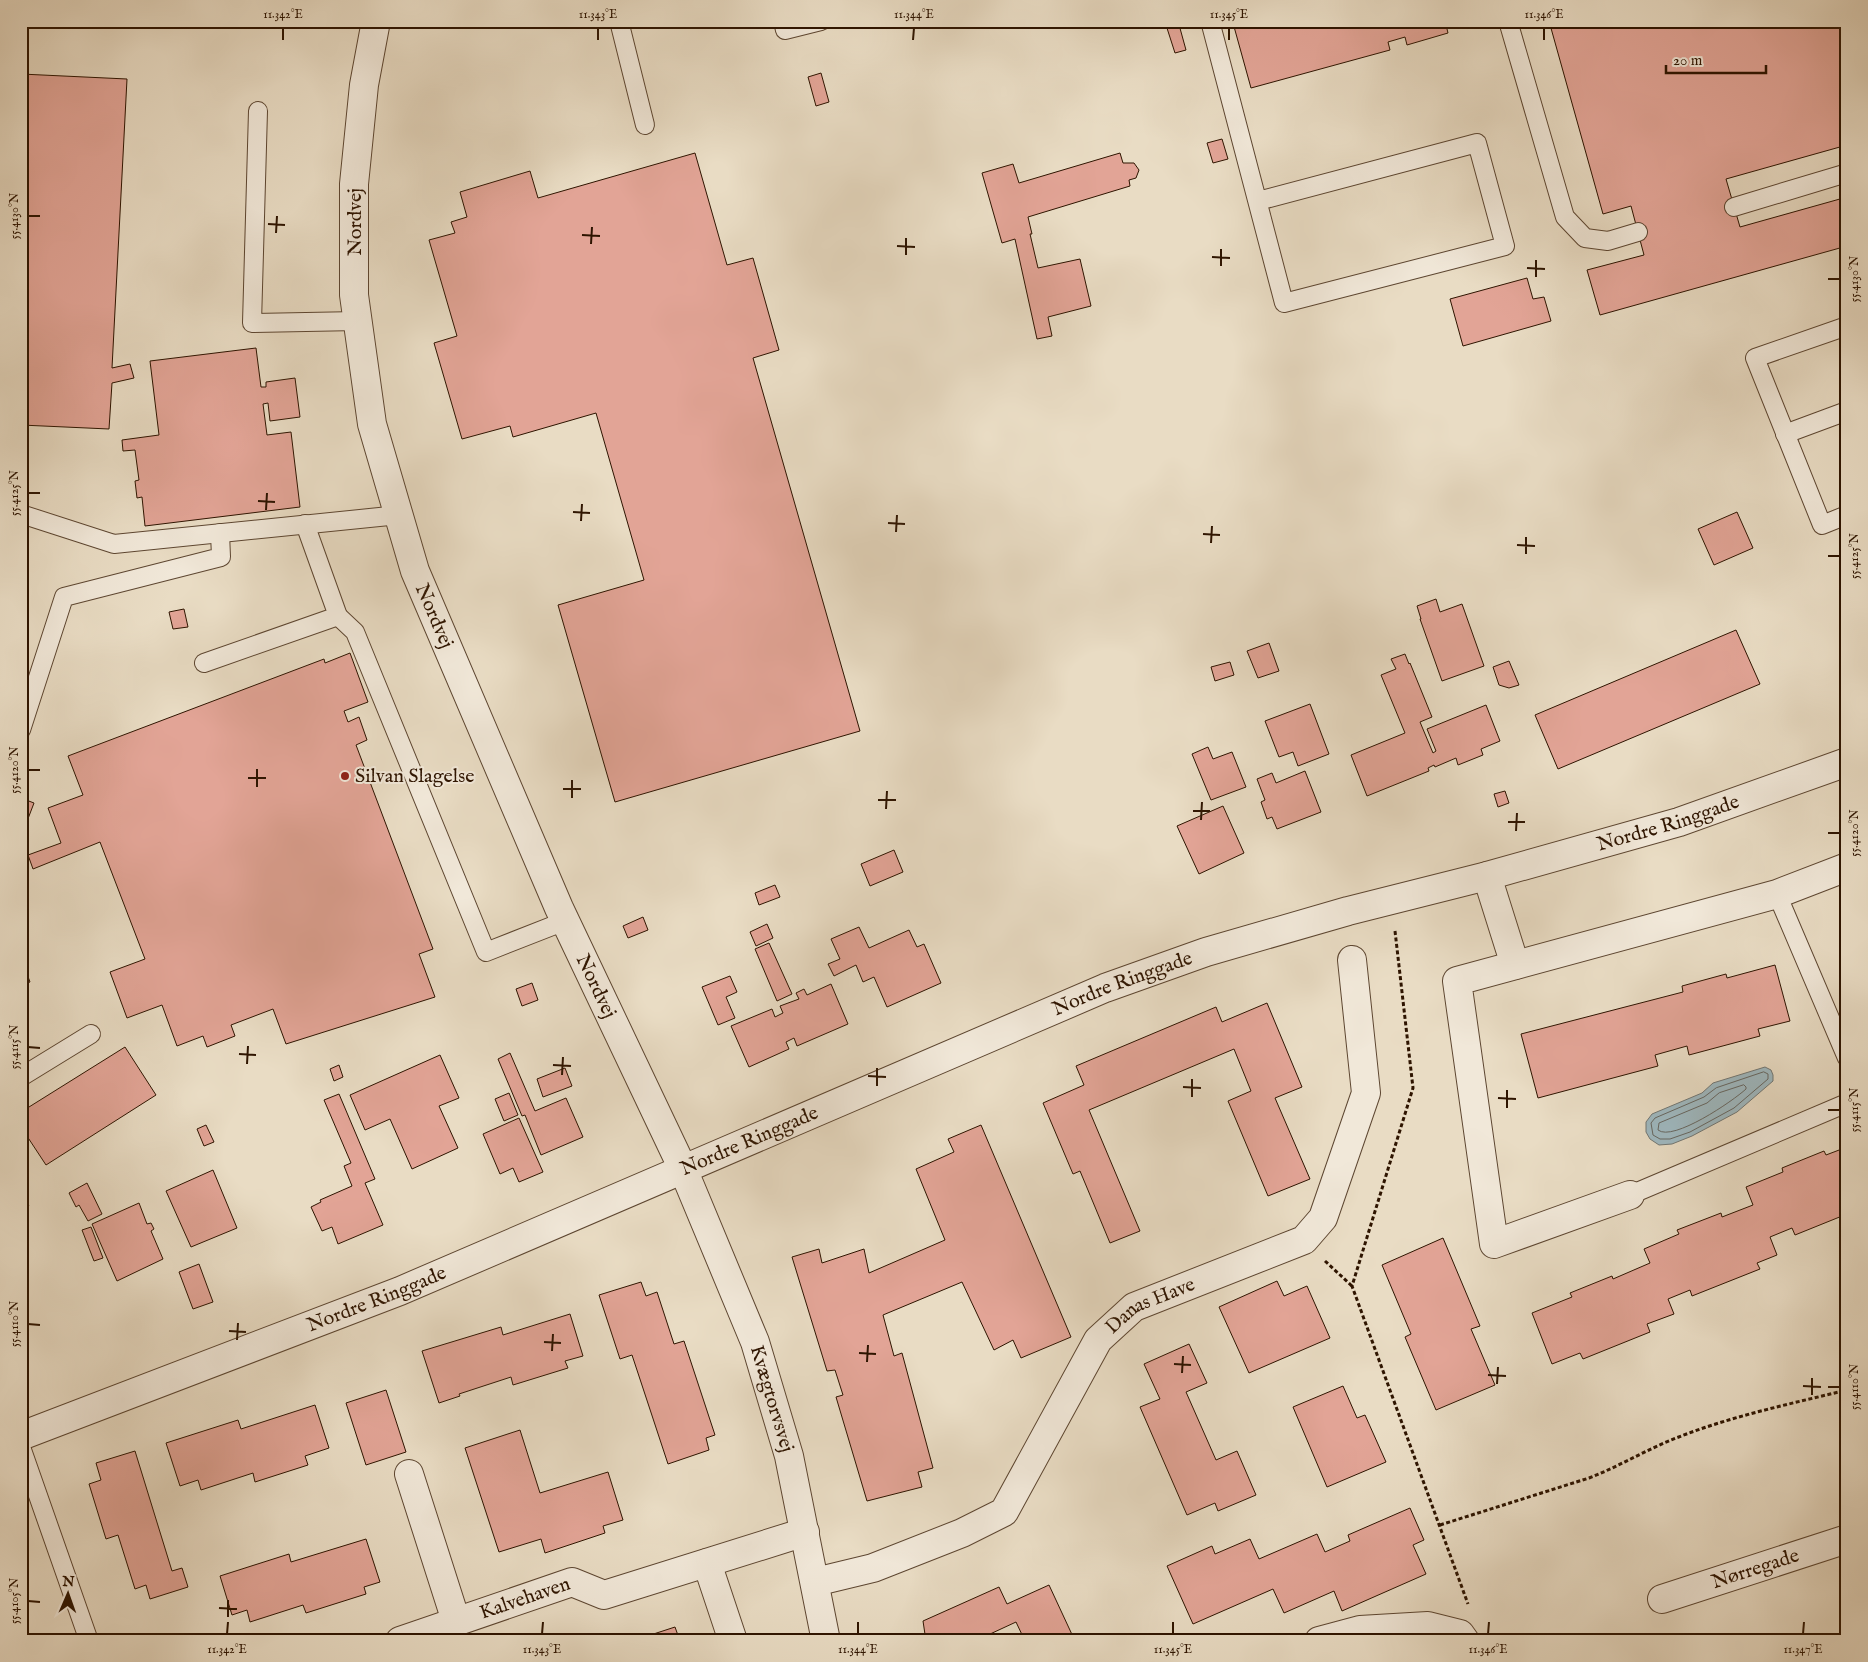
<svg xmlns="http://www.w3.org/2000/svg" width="1868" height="1662" font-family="'IM FELL English',serif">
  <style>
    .water { fill: #9eb8c0; stroke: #717673 }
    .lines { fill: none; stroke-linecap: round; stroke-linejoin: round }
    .shore { stroke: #666660; stroke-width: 1 }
    .building { fill: #e2a496; stroke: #2e1400 }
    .service-casing { stroke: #5d4631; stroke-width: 20 }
    .minor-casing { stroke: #5d4631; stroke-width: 30 }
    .tertiary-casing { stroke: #5d4631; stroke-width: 30 }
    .path { stroke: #2e1400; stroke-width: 3; stroke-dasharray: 4 2.5; stroke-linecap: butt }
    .service { stroke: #f1e8d9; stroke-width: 18 }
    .minor { stroke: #f1e8d9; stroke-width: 28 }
    .tertiary { stroke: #f1e8d9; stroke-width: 28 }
    .ticks { fill: none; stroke: #2e1400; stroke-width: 2 }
    .poi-dot { fill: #8f2418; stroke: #f1e8d9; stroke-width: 2 }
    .labels { text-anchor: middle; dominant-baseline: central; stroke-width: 4; stroke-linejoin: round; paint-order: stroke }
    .street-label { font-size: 20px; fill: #2e1400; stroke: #f1e8d9 }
    .poi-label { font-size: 20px; fill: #2e1400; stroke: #f1e8d9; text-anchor: start }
    .neatline { fill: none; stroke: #2e1400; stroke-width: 2 }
    .ticks-label { font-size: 12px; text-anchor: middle; fill: #2e1400 }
  </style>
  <rect width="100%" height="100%" fill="#e9dcc4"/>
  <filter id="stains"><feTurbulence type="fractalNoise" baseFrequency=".004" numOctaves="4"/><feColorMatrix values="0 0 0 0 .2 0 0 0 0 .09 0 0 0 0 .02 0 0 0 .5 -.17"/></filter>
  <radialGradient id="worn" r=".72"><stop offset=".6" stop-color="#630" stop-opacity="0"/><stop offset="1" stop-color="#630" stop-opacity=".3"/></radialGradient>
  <polygon class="water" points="1765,1067 1771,1070 1773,1075 1773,1081 1737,1112 1692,1136 1672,1144 1659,1145 1650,1139 1646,1132 1646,1122 1652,1114 1702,1093 1713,1083"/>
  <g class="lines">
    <g class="shore">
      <polygon points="1764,1072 1768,1074 1768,1079 1734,1108 1690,1132 1670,1139 1660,1139 1653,1135 1651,1123 1655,1118 1704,1097 1716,1088"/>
      <path d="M1744,1085L1746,1087V1089C1733,1101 1673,1142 1658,1130L1659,1123L1707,1103L1719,1093Z"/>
    </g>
  </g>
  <g class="building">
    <polygon points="1178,21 1186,50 1175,53 1166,25"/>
    <polygon points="1239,21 1445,21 1448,33 1407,45 1405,37 1388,42 1390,50 1251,88 1233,23"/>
    <polygon points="1549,21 1847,21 1847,145 1726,179 1740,227 1847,197 1847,246 1600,315 1587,270 1644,255 1631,206 1603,214"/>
    <polygon points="821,73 829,102 816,106 808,77"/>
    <polygon points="21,74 127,79 112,368 130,364 134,378 112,383 109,429 21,425"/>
    <polygon points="1222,139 1228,159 1213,163 1207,143"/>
    <polygon points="695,153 727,265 753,258 779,350 753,358 860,731 615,802 558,605 644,580 596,413 513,437 510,426 462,439 434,343 457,336 429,240 455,233 451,222 467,217 460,192 530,171 538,198"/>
    <polygon points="1120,153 1123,163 1134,163 1139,170 1136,178 1129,180 1130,186 1028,217 1032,234 1030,234 1038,268 1080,259 1091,306 1048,317 1052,336 1037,339 1015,239 1002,243 982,173 1013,164 1019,183"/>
    <polygon points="1527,278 1533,299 1544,297 1551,321 1463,346 1450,299"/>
    <polygon points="256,348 261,387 266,387 266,382 295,378 300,417 270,421 268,403 263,404 267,435 291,432 300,507 145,526 142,497 137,498 135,481 139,480 135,450 123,451 122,440 159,435 150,361"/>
    <polygon points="1737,512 1753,548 1714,565 1698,529"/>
    <polygon points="1436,599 1440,612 1462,604 1484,666 1442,681 1420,619 1421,619 1417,606"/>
    <polygon points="184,609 188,627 173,629 169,612"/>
    <polygon points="1736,630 1760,684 1558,769 1535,715"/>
    <polygon points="1269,643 1279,671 1258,678 1247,651"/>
    <polygon points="350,653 368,702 344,711 348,722 359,717 367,740 356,745 433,949 419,954 435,997 286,1044 273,1009 231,1025 235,1036 207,1047 203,1036 177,1046 162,1005 127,1018 110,972 145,959 100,842 33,869 28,855 61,843 48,808 83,795 68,756 324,659 325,663"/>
    <polygon points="1405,654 1409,664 1410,663 1432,717 1420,722 1433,753 1436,751 1427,729 1486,705 1500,741 1481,749 1483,755 1458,765 1456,758 1435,767 1434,765 1428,768 1429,771 1367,796 1351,755 1405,733 1381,675 1396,669 1391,659"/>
    <polygon points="1509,661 1519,685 1509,688 1499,685 1493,667"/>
    <polygon points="1230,662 1234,675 1215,681 1211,667"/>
    <polygon points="1310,704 1329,754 1298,766 1293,752 1279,757 1265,721"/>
    <polygon points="1208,747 1213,759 1232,752 1246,787 1211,800 1192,754"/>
    <polygon points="1305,771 1321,812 1277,829 1272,817 1267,819 1261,802 1265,800 1257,779 1272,773 1276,783"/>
    <polygon points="1505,791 1509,803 1498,807 1494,794"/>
    <polygon points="21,798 34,803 21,837"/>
    <polygon points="1223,806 1244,853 1199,874 1177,826"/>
    <polygon points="894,850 903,872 870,886 861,864"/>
    <polygon points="775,885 780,897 759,905 755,893"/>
    <polygon points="643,917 648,930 628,938 623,926"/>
    <polygon points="767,924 773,938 756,946 750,932"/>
    <polygon points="859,927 869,948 909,930 917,947 924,944 941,983 887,1007 874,977 863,982 856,965 834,976 828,964 840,959 831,939"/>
    <polygon points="769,943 792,994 777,1001 755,949"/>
    <polygon points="1775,965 1790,1021 1758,1029 1760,1036 1689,1055 1687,1046 1655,1055 1658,1066 1538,1098 1521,1034 1683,992 1682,986 1726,974 1727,978"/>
    <polygon points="24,966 30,982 21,985 21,967"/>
    <polygon points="730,976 737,992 726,997 735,1018 718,1025 702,987"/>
    <polygon points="532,983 538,1000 522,1006 516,989"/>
    <polygon points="831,984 848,1024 797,1046 794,1038 786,1042 789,1049 749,1067 731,1026 772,1009 775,1017 783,1013 780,1006 799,999 796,993 804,989 807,995"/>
    <polygon points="1267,1003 1302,1087 1275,1098 1310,1179 1268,1196 1228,1101 1251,1091 1234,1049 1089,1110 1140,1231 1110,1243 1080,1171 1073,1174 1043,1103 1084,1085 1076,1066 1216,1007 1222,1022"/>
    <polygon points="125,1047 156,1095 46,1165 21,1127 21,1112"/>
    <polygon points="510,1053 535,1111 566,1098 583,1137 541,1155 525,1115 522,1116 498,1059"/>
    <polygon points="440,1055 459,1098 439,1106 458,1148 412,1169 390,1119 365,1130 350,1095"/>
    <polygon points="339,1065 343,1077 334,1081 330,1069"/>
    <polygon points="565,1068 572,1086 543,1097 537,1079"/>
    <polygon points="509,1093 518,1115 504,1121 495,1099"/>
    <polygon points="339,1094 375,1179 365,1183 383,1225 338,1244 332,1227 322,1231 311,1207 321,1202 320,1200 352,1186 344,1166 351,1163 324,1100"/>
    <polygon points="519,1118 543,1172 519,1182 513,1168 500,1174 483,1134"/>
    <polygon points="206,1125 214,1142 204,1146 197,1129"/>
    <polygon points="981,1125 1071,1337 1021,1358 1013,1340 994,1350 962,1282 883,1315 894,1356 902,1353 933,1468 918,1472 922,1487 867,1501 836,1397 843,1395 835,1370 827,1371 792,1257 819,1249 822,1263 864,1249 869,1273 945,1240 916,1169 954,1152 948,1139"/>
    <polygon points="1847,1147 1847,1214 1795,1235 1792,1228 1770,1237 1777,1255 1757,1263 1760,1269 1692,1296 1690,1290 1668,1299 1674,1314 1647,1324 1650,1332 1583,1359 1580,1353 1552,1364 1532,1313 1572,1297 1570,1293 1612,1276 1613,1279 1650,1263 1644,1249 1679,1234 1677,1230 1721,1213 1722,1217 1753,1205 1746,1187 1783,1172 1782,1168 1824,1151 1826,1155"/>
    <polygon points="213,1170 237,1228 191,1247 166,1191"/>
    <polygon points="87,1183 102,1214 88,1221 79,1205 76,1207 69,1193"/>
    <polygon points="21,1200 29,1205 21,1216"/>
    <polygon points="139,1203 147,1224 151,1223 154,1229 151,1231 163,1259 117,1281 92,1224"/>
    <polygon points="91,1227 103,1258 94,1261 82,1230"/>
    <polygon points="1443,1238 1480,1326 1471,1329 1495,1385 1436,1410 1405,1337 1411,1334 1382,1265"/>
    <polygon points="199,1264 213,1302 193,1309 179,1272"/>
    <polygon points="1277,1281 1284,1296 1307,1286 1330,1338 1249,1373 1219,1307"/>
    <polygon points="641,1282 646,1296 657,1292 674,1344 684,1341 715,1435 706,1438 709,1450 668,1464 632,1355 620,1359 599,1295"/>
    <polygon points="570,1314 583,1356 565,1361 568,1368 513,1385 511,1377 459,1394 460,1396 439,1403 422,1351 501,1327 503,1335"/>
    <polygon points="1189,1344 1207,1383 1186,1392 1216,1460 1237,1451 1256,1495 1218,1511 1215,1503 1187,1515 1140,1407 1160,1399 1144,1364"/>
    <polygon points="1343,1386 1357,1418 1365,1415 1386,1462 1327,1487 1293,1407"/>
    <polygon points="386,1390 406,1452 366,1465 346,1403"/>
    <polygon points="315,1405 329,1448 305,1456 308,1465 255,1482 253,1473 201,1490 198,1480 180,1486 166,1443 238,1420 241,1429"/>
    <polygon points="520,1430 540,1493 608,1472 623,1520 603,1526 605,1533 545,1553 541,1539 499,1552 465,1448"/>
    <polygon points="135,1451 172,1571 182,1568 188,1587 150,1599 146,1585 135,1589 118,1535 106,1539 89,1484 101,1480 96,1463"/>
    <polygon points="1410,1508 1424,1540 1413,1545 1426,1574 1342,1611 1334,1591 1284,1613 1273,1589 1193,1624 1167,1566 1212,1546 1215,1554 1250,1539 1259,1559 1317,1534 1325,1552 1350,1541 1348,1535"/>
    <polygon points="366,1539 380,1582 364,1587 366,1594 306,1613 303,1605 250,1622 247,1610 232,1615 220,1576 289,1554 291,1562"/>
    <polygon points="1049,1585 1075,1641 1025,1641 1016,1622 975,1641 926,1641 923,1621 999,1587 1007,1604"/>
    <polygon points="675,1627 680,1641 632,1641"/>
  </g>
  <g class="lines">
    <g class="service-casing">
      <g id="service">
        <polyline points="619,21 645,125"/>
        <polyline points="783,21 785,30 821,21"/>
        <polyline points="1210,21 1284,303 1505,246 1477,143 1258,201"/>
        <polyline points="1508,21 1565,217 1585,238 1608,241 1638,232"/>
        <polyline points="258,111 252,323 358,321"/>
        <polyline points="1734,207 1847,173"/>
        <polyline points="1847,326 1755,358 1822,525 1847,515"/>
        <polyline points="1785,434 1847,411"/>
        <polyline points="21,514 114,544 399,515"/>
        <polyline points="338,616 355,632 486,952 565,921"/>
        <polyline points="204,663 338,616 305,524"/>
        <polyline points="21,730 64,597 221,557 220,533"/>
        <polyline points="1777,894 1847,1058"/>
        <polyline points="21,1077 91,1034"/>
        <polyline points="1630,1195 1847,1103"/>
        <polyline points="21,1447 89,1641"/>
      </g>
    </g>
    <g class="minor-casing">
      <g id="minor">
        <path id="s1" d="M376,21L364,85L354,184V295L372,424L415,571L559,908L683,1169L755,1342L789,1456L826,1641"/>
        <polyline points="1487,876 1515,965"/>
        <polyline points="1630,1195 1494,1244 1457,981 1777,894 1847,867"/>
        <polyline points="409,1474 456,1621"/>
        <polyline points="707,1563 733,1641"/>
        <path id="s2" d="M815,1582L873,1568L962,1533L1004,1512L1098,1340L1134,1307L1304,1240L1323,1218L1366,1093L1352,960"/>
        <path id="s3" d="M1662,1599L1847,1539"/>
        <path id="s4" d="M400,1641L572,1582L604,1595L805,1532"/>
        <polyline points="1319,1641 1360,1630 1428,1626 1460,1634 1465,1641"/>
      </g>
    </g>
    <g class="tertiary-casing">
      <g id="tertiary">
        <path id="s5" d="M21,1436L400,1291L1105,988L1206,952L1348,911L1487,876L1679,822L1847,762"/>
      </g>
    </g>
    <g class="path">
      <polyline points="1395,931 1413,1088 1352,1286 1468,1604"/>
      <polyline points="1325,1261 1352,1286"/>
      <path d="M1440,1525L1589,1478C1615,1468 1639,1454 1664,1443C1722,1418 1786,1405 1847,1390"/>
    </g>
    <use href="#service" class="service"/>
    <use href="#minor" class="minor"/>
    <use href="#tertiary" class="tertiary"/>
  </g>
  <path class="ticks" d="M283,40V28M598,40V28M913,40L914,28M1229,40V28M1544,40V28M28,216H40M268,224L285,225M276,233L277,216M582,235L600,236M591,244L592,227M897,246L915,247M906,255V238M1212,257L1230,258M1221,266V249M1527,268L1545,269M1536,277V260M1828,279H1840M28,493H40M258,501L275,502M266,510L267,493M573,512L590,513M581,521L582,504M888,523L905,524M896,532L897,515M1203,534L1220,535M1211,543L1212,526M1517,545L1535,546M1526,554V537M1828,556H1840M28,770H40M248,778H266M257,787V769M563,789H581M572,798V780M878,800H896M886,809L887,791M1193,811H1210M1201,820L1202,802M1508,822H1525M1516,831L1517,813M1828,833H1840M28,1047L40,1048M239,1054L256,1055M247,1064L248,1046M553,1065L571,1066M562,1075L563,1057M868,1076L886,1077M877,1086V1068M1183,1087L1201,1088M1192,1097V1079M1498,1098L1516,1099M1507,1108V1090M1828,1110H1840M28,1324L40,1325M229,1331L246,1332M237,1340L238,1323M544,1342L561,1343M552,1351L553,1334M859,1353L876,1354M867,1362L868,1345M1174,1364L1191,1365M1182,1373L1183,1356M1488,1375L1506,1376M1497,1384L1498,1367M1803,1386L1821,1387M1828,1387H1840M1812,1395V1378M28,1601L40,1602M219,1608L237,1609M228,1617V1600M227,1634L228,1622M542,1634L543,1622M858,1634V1622M1173,1634V1622M1488,1634L1489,1622M1803,1634L1804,1622"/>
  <circle class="poi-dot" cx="345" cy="776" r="5"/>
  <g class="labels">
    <g class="street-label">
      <text transform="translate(355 222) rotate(-90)">Nordvej</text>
      <text stroke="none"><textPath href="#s1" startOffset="608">Nordvej</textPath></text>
      <text stroke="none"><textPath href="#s5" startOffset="1760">Nordre Ringgade</textPath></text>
      <text stroke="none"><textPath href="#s5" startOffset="1191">Nordre Ringgade</textPath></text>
      <text stroke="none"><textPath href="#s1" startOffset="1012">Nordvej</textPath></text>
      <text stroke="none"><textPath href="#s5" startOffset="786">Nordre Ringgade</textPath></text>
      <text stroke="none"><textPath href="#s5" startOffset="381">Nordre Ringgade</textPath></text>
      <text stroke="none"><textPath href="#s2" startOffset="462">Danas Have</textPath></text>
      <text stroke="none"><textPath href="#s1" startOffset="1461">Kvægtorvsvej</textPath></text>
      <text stroke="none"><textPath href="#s3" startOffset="98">Nørregade</textPath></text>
      <text stroke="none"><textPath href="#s4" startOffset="132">Kalvehaven</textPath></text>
    </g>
    <g class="poi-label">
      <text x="355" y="776">Silvan Slagelse</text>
    </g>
  </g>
  <rect width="1868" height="1662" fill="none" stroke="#e9dcc4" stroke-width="55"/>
  <g transform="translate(68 1594) rotate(2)" stroke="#f1e8d9" stroke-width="4" paint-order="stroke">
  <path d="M0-4L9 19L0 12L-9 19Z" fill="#2e1400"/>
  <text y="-8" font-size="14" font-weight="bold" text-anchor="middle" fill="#2e1400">N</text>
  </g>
  <path d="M1666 65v8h100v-8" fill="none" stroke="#2e1400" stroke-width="2.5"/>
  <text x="1673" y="65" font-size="15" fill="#2e1400" stroke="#f1e8d9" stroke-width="4" paint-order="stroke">20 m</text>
  <rect x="28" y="28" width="1812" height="1606" class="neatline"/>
  <g class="ticks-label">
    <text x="283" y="18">11.342°E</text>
    <text x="598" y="18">11.343°E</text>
    <text x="914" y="18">11.344°E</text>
    <text x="1229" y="18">11.345°E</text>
    <text x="1544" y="18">11.346°E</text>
    <text transform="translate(14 216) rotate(-90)" y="4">55.4130°N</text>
    <text transform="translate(1854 279) rotate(-90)" y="4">55.4130°N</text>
    <text transform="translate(14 493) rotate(-90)" y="4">55.4125°N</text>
    <text transform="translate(1854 556) rotate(-90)" y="4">55.4125°N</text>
    <text transform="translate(14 770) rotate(-90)" y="4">55.4120°N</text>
    <text transform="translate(1854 833) rotate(-90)" y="4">55.4120°N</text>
    <text transform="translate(14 1047) rotate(-90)" y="4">55.4115°N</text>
    <text transform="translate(1854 1110) rotate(-90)" y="4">55.4115°N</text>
    <text transform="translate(14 1324) rotate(-90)" y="4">55.4110°N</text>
    <text transform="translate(1854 1387) rotate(-90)" y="4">55.4110°N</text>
    <text transform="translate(14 1601) rotate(-90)" y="4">55.4105°N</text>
    <text x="227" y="1653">11.342°E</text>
    <text x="542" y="1653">11.343°E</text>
    <text x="858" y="1653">11.344°E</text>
    <text x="1173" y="1653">11.345°E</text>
    <text x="1488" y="1653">11.346°E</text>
    <text x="1803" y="1653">11.347°E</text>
  </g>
  <rect width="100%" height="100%" filter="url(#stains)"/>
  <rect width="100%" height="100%" fill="url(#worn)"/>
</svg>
